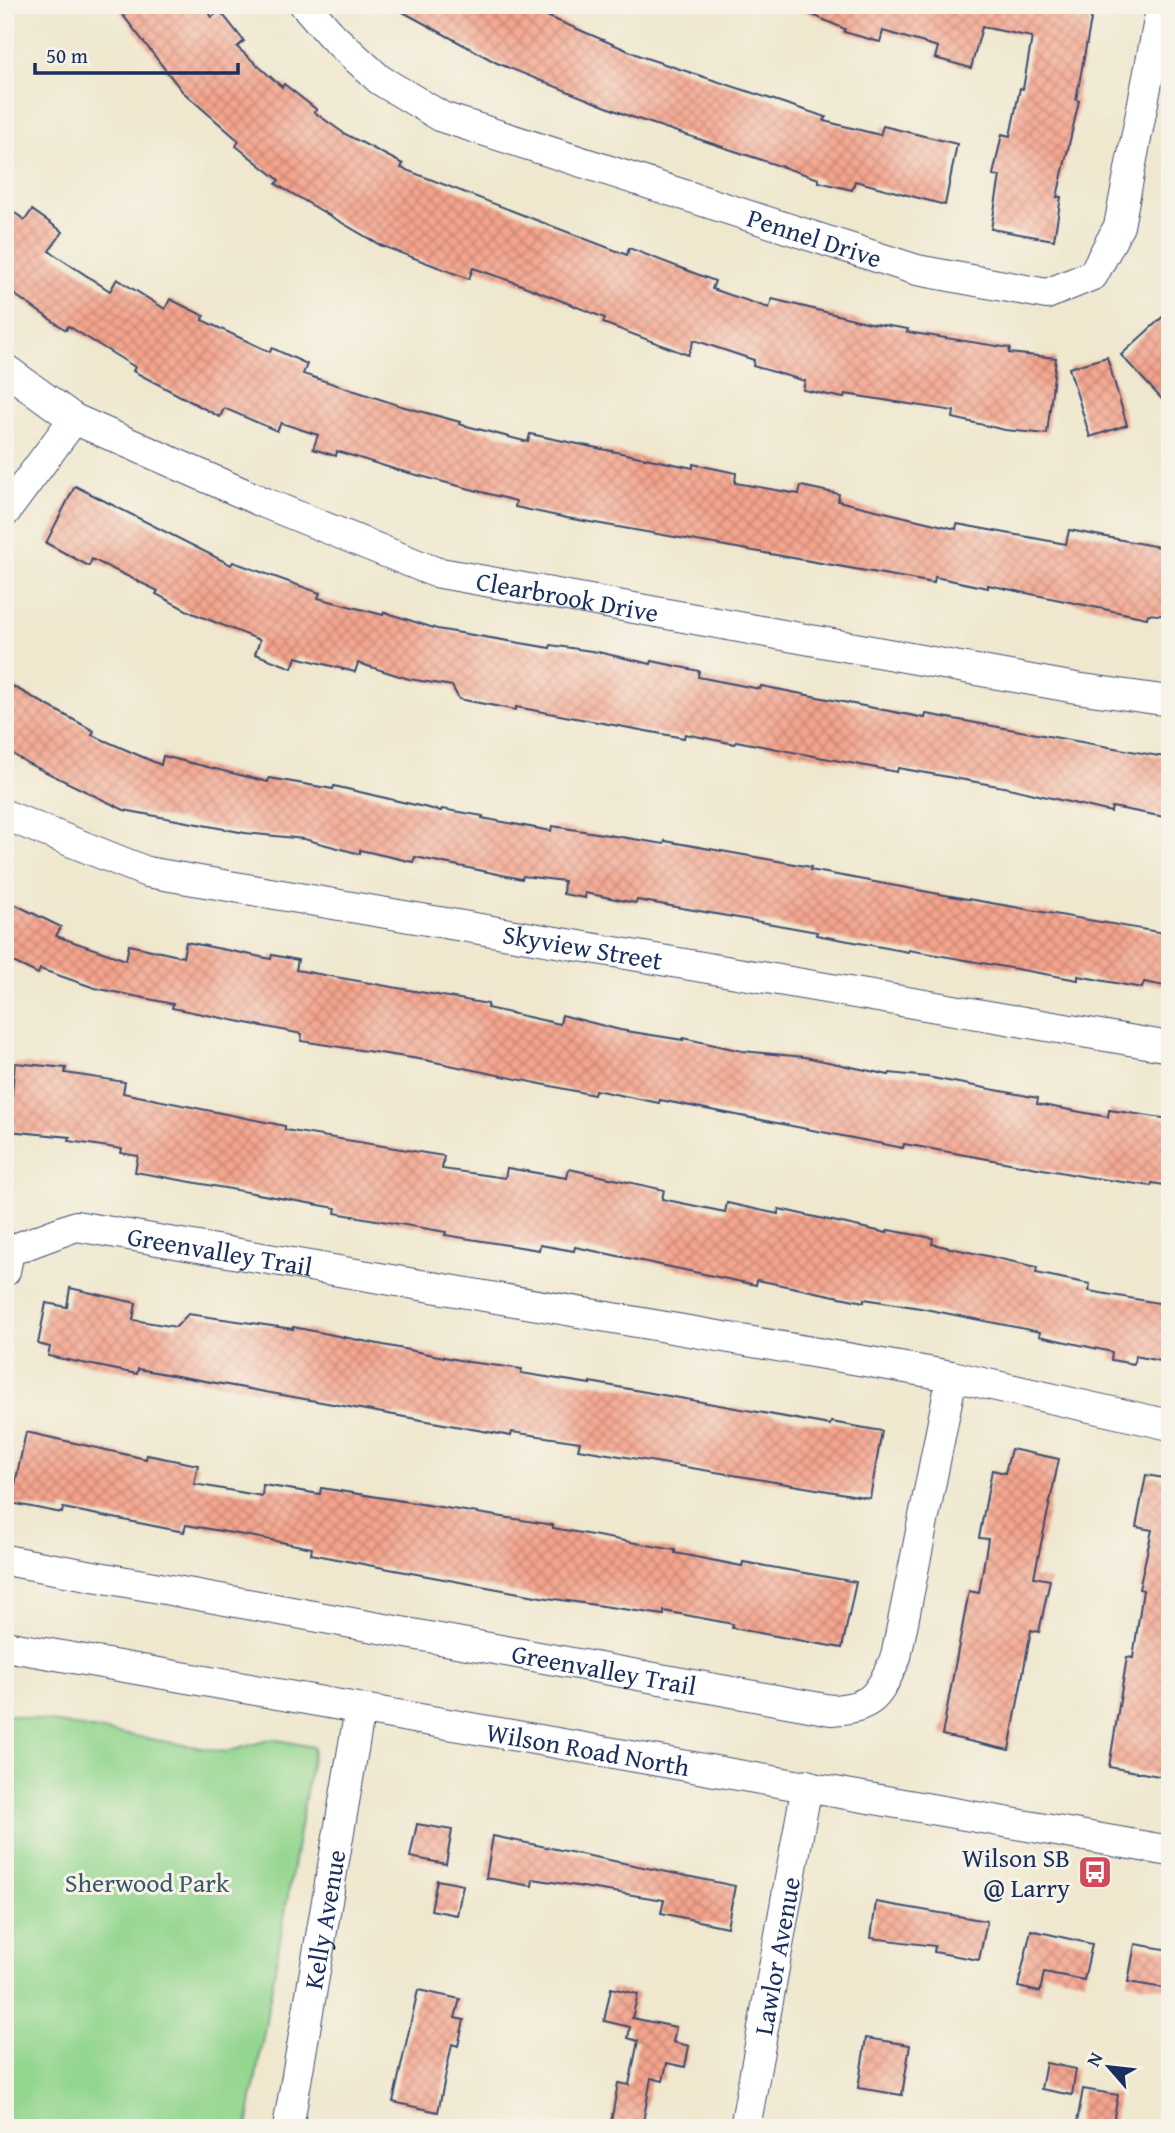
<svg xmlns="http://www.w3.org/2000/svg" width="1175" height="2133" font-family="'Gentium Book Plus',serif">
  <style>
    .park { fill: #93d68e; stroke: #578276; stroke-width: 2 }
    .building { fill: url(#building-cross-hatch) }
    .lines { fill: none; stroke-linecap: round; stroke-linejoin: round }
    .minor-casing { stroke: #3b4b6f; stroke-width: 32 }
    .minor { stroke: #fff; stroke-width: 30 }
    .labels { text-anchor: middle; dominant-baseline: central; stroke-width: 6; stroke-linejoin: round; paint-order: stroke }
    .street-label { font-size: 26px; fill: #1b2f5e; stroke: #f7f3e8 }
    .poi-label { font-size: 26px; fill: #1b2f5e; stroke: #f7f3e8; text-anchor: end }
    .park-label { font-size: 26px; fill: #39596a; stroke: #f7f3e8 }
  </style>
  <defs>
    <pattern id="building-cross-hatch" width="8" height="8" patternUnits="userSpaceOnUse" patternTransform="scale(1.75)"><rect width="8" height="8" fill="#f5a48c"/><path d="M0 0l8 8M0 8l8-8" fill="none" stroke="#c68676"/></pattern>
  </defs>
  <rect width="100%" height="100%" fill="#f7f3e8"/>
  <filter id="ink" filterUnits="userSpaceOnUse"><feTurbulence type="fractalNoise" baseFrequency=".0143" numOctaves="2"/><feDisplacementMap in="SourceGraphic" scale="14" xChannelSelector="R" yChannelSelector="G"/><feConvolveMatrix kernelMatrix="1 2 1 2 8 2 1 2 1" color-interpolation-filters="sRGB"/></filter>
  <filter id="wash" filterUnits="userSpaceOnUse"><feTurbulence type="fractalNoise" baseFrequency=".00686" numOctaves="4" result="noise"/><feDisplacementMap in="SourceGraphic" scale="28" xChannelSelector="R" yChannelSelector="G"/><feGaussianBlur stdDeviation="1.57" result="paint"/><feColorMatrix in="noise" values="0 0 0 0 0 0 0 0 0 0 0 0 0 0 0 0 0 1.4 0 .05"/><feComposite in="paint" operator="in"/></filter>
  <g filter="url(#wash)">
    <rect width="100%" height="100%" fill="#efe7ce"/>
    <polygon class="park" points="5,1714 226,1752 272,1739 314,1747 247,2128 5,2128"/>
    <g id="blocks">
      <g class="building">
        <polygon points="115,5 204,5 212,17 220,11 244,41 237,47 282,87 284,84 317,110 314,112 345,134 403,164 401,168 627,255 629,248 715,281 712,289 769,308 772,299 870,323 908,329 907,332 1010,348 1009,353 1056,358 1047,434 1005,430 953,418 954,411 845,394 844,398 803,390 805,381 753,366 754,360 694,340 688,355 603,323 605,318 514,282 473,268 469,279 380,245 276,184 279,180 236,146 239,141 182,91"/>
        <polygon points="390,5 521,5 643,57 826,117 824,121 880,135 883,126 957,144 945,205 855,181 852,190 819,182 819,179 629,116 497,63"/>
        <polygon points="790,5 1077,5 1093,9 1076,100 1079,101 1057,197 1061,197 1054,240 991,229 1000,176 993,175 1002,134 1010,136 1020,88 1023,89 1032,37 982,27 971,68 935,58 938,47 883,31 880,42 844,32 845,29"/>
        <polygon points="5,206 25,220 32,210 63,232 49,251 110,291 117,279 165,309 170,299 204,316 202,320 270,352 272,348 307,364 303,374 401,406 460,422 459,424 528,442 530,434 693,468 693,464 736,473 735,483 799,494 801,486 839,494 838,501 956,529 957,524 1066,544 1069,530 1170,549 1170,616 1148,614 1147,618 988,585 988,588 935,577 934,583 567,518 515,507 516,501 394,469 337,451 336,456 313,449 318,435 281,423 277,431 224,408 220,417 133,371 135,367 68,326 66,330 5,288"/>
        <polygon points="1170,310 1170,408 1121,355"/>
        <polygon points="1107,357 1127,425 1090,437 1069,368"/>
        <polygon points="75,486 231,565 233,562 320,593 318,598 383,615 384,612 437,629 550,648 551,645 598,652 651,664 652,661 699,671 698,677 760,689 761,686 925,718 926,714 1170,758 1170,818 1112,807 1111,812 1009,788 898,768 897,772 736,741 735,744 685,734 684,738 516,707 516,710 459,699 452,686 409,679 358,663 355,672 296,657 292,668 255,654 260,640 192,613 156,594 158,591 92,559 89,566 46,543"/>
        <polygon points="5,682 94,731 92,735 161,765 163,756 268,782 269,778 333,789 334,786 441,811 442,809 483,816 482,818 551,831 552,826 664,844 665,841 811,867 810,870 939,894 1170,934 1170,987 1144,982 1142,988 1078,976 1078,980 909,950 908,952 816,935 817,932 637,900 636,903 585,893 585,898 563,894 564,881 523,876 522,879 415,857 413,862 360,850 360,854 304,839 245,833 124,810 27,763 5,749"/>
        <polygon points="14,904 61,927 56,936 126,960 129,945 183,957 186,942 271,959 272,955 298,960 296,970 488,1004 487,1008 560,1024 562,1015 620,1030 683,1040 683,1038 742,1051 805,1057 889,1075 890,1073 927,1077 1038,1098 1037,1104 1108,1117 1109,1110 1170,1119 1170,1186 1152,1183 1151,1186 1087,1177 904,1144 903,1148 660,1100 659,1103 595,1090 594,1095 425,1060 301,1041 302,1034 172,1008 173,1004 95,988 40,969 38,974 5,958 5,922"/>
        <polygon points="15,1063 66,1068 65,1073 125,1082 123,1093 285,1126 285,1130 444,1156 442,1169 505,1178 507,1168 567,1178 569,1169 664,1190 662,1199 725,1212 727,1203 778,1214 779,1209 887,1233 888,1230 933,1238 932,1244 1037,1267 1036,1273 1090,1284 1089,1291 1170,1305 1170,1363 1135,1356 1134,1364 1111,1360 1112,1352 1039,1336 1040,1332 920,1308 864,1299 864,1302 757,1280 756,1285 575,1247 574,1251 540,1245 539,1250 445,1235 446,1232 335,1213 336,1208 135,1172 138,1156 121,1153 122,1149 69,1141 70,1137 8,1131"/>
        <polygon points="70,1288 136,1303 133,1320 176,1327 188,1314 293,1329 293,1327 469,1362 522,1369 521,1373 590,1384 590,1382 830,1425 831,1422 882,1431 870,1498 578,1449 580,1442 512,1432 511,1436 138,1369 137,1374 48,1356 50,1347 38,1344 46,1303 67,1307"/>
        <polygon points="26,1432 146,1459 147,1455 198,1465 194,1484 262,1496 263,1485 320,1494 321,1488 553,1525 553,1528 675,1550 675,1553 742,1566 743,1562 856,1582 842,1648 732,1628 733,1624 664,1611 664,1615 541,1597 373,1566 311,1554 312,1548 255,1537 186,1525 184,1532 63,1508 62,1513 11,1503"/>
        <polygon points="1011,1449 1059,1459 1034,1577 1050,1580 1039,1632 1031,1630 1009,1750 942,1735 969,1591 979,1593 988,1539 979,1538 992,1470 1005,1473"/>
        <polygon points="1146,1475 1170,1479 1170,1778 1109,1767 1127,1657 1133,1658 1143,1590 1139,1589 1152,1530 1136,1527"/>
        <polygon points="417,1824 452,1830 446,1864 410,1857"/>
        <polygon points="493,1836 735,1886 727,1927 661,1913 664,1900 533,1879 532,1886 486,1878"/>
        <polygon points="437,1880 463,1885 457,1915 431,1910"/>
        <polygon points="876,1902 987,1921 979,1960 934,1952 935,1946 871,1938"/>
        <polygon points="1031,1930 1092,1944 1084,1980 1044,1972 1040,1992 1018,1987"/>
        <polygon points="1135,1944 1170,1950 1170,1989 1128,1982"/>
        <polygon points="611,1988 638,1994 632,2018 676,2027 673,2042 689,2046 685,2067 667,2063 663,2081 651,2078 642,2128 610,2128 618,2083 629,2085 638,2041 628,2038 630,2027 604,2021"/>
        <polygon points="418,1990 460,1999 455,2018 464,2020 458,2046 452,2044 438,2112 393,2102"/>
        <polygon points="866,2038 910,2045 902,2095 858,2088"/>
        <polygon points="1046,2063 1076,2069 1072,2095 1041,2089"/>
        <polygon points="1083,2089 1118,2095 1112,2128 1076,2128"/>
      </g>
    </g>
  </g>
  <g filter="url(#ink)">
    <use href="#blocks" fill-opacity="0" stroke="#3b4b6f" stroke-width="2"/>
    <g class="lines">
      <g class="minor-casing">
        <g id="minor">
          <path id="s1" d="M305,5L332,36L380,80L442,117L917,270L1047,294L1093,275L1119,226L1162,5"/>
          <path id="s2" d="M5,369L74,419L265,503L435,572L1076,688L1170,701"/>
          <polyline points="5,512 74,419"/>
          <path id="s3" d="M5,815L147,872L1170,1047"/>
          <path id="s4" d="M5,1271L9,1251L76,1226L952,1376L1170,1425"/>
          <path id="s5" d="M5,1560L831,1710C876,1707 878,1695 896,1657L952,1376"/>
          <path id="s6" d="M5,1646L1170,1851"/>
          <path id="s7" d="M288,2128L360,1709"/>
          <path id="s8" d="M745,2128L807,1785"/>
        </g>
      </g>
      <use href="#minor" class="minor"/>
    </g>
  </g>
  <defs>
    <g id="bus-square" transform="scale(1.75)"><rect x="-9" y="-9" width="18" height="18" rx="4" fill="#d1495b" stroke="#f7f3e8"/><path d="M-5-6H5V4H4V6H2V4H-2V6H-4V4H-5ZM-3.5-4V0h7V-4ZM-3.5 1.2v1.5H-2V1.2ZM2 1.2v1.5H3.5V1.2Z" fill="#fff"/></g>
  </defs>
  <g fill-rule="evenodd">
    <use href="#bus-square" x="1095" y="1872"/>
  </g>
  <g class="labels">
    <g class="street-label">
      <text stroke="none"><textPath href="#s1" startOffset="570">Pennel Drive</textPath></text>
      <text stroke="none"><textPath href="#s2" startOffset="612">Clearbrook Drive</textPath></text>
      <text stroke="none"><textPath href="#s3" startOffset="595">Skyview Street</textPath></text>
      <text stroke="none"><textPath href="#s4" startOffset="238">Greenvalley Trail</textPath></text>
      <text stroke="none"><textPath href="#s5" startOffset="609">Greenvalley Trail</textPath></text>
      <text stroke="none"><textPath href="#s6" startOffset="592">Wilson Road North</textPath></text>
      <text stroke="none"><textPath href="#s7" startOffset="212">Kelly Avenue</textPath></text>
      <text stroke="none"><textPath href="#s8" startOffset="175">Lawlor Avenue</textPath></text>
    </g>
    <g class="poi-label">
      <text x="1070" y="1857">Wilson SB<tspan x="1070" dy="30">@ Larry</tspan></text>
    </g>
    <g class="park-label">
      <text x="147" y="1882">Sherwood Park</text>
    </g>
  </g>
  <rect width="1175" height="2133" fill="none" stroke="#f7f3e8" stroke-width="28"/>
  <g transform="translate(1109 2067) rotate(298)" stroke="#f7f3e8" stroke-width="5" paint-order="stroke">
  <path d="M0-5L12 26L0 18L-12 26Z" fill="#1b2f5e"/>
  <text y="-10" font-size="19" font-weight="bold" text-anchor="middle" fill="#1b2f5e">N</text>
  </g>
  <path d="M35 63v10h203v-10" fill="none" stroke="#1b2f5e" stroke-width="3.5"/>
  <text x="46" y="63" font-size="21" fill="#1b2f5e" stroke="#f7f3e8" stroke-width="5" paint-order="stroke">50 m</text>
</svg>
